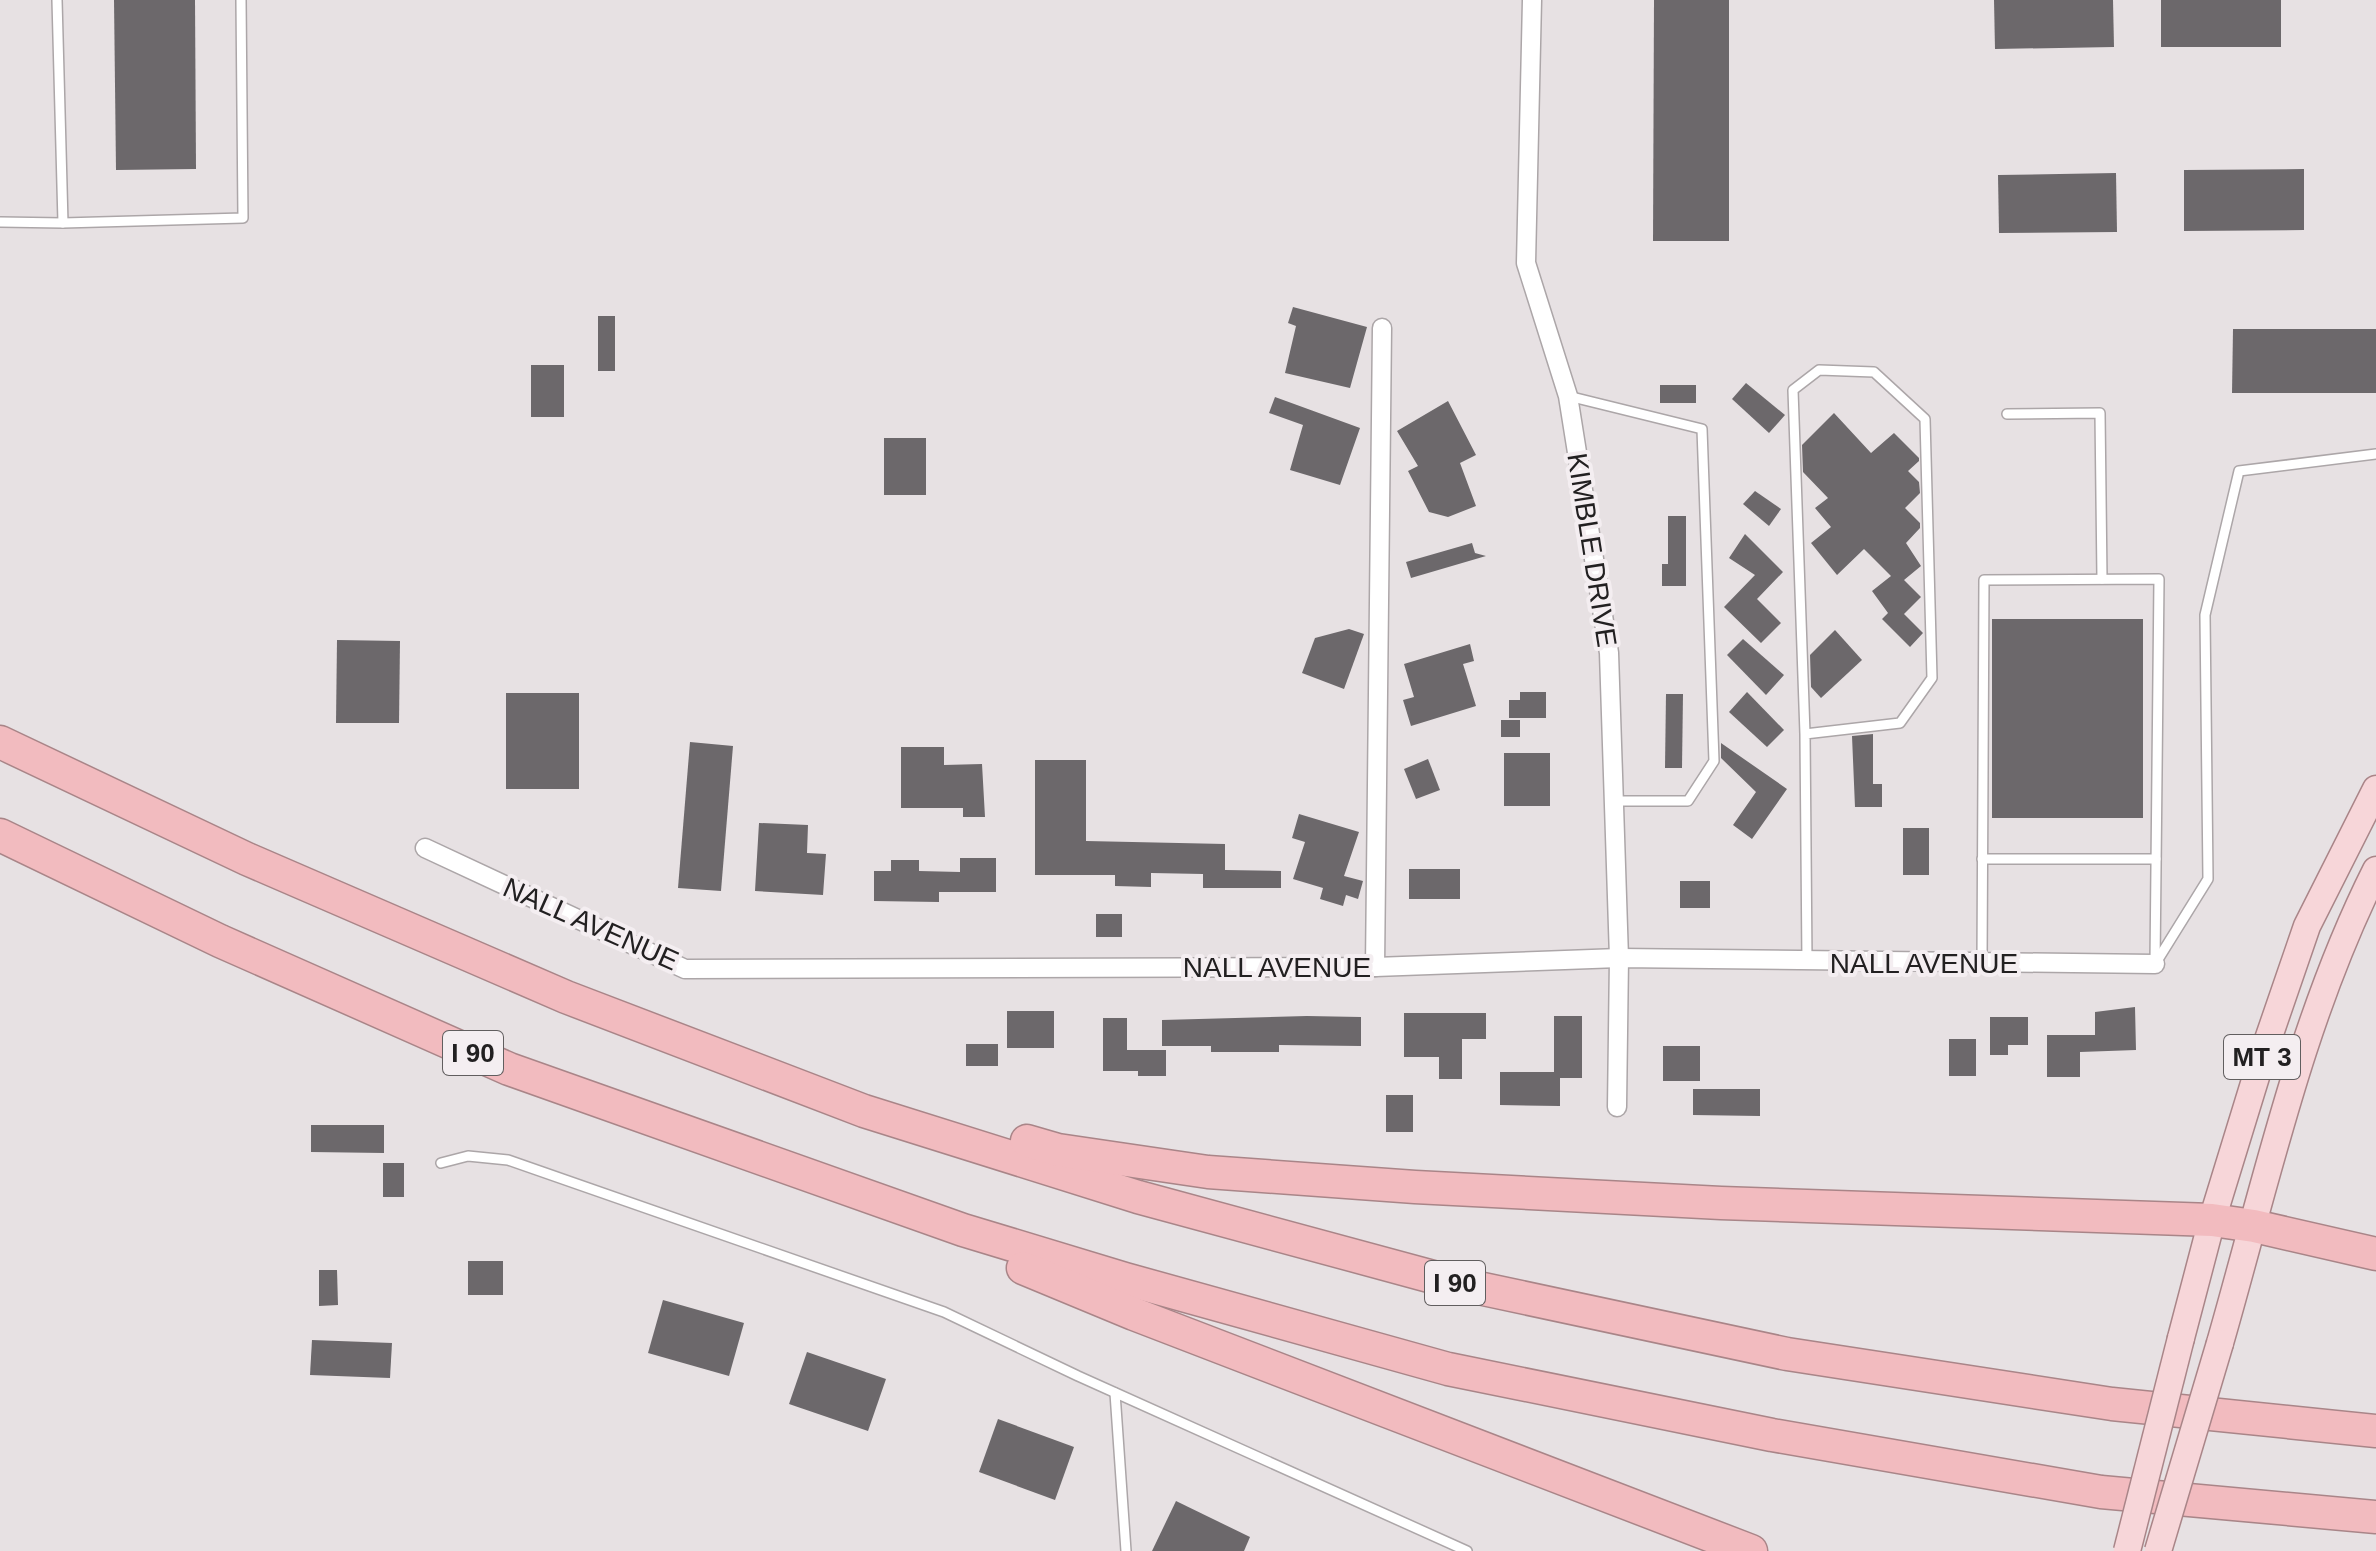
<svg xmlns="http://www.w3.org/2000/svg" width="2376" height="1551" font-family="Helvetica,sans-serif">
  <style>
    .building { fill: #6c686b }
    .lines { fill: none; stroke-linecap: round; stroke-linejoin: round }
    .lane-casing { stroke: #aca6a8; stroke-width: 12 }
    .street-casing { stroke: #aca6a8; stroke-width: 21 }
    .primary-casing { stroke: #a98588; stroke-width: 29 }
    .highway-casing { stroke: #a98588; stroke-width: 35 }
    .lane { stroke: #fff; stroke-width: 9 }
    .street { stroke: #fff; stroke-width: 18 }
    .primary { stroke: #f7d6d9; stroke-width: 26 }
    .highway { stroke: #f2bbbf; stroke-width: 32 }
    .primary-bridge-casing { stroke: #a98588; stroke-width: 29; stroke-linecap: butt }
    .primary-bridge { stroke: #f7d6d9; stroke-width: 26 }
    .labels { text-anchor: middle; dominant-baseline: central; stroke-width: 8; stroke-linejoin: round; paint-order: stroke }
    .shield { fill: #f4eef1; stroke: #615e5f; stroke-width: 2 }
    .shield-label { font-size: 26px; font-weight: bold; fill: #222021 }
    .street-label { font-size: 28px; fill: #222021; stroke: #f4eef1 }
  </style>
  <rect width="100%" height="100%" fill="#e7e1e3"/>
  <g class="building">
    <polygon points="114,0 195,0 196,169 116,170"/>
    <polygon points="1654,0 1729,0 1729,241 1653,241"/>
    <polygon points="1994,0 2113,0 2114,47 1995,49"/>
    <rect x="2161" y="0" width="120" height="47"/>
    <polygon points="2304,169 2304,230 2184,231 2184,170"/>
    <polygon points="2116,173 2117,232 1999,233 1998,175"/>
    <polygon points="1293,307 1367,327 1350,388 1285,373 1296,326 1288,323"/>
    <rect x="598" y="316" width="17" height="55"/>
    <polygon points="2233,329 2376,329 2376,393 2232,393"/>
    <rect x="531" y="365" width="33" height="52"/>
    <polygon points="1746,383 1785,415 1769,433 1732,399"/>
    <rect x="1660" y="385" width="36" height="18"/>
    <polygon points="1275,397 1360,428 1340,485 1290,470 1303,425 1269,413"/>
    <polygon points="1448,401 1476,455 1460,463 1476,506 1448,517 1429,512 1408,471 1418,466 1397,431"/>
    <polygon points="1834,413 1871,453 1894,433 1919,458 1919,461 1908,471 1919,482 1920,493 1905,508 1920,523 1920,528 1906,543 1921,566 1904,580 1921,597 1904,614 1923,633 1910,647 1882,619 1888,613 1872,591 1891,576 1864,549 1837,575 1811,543 1831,527 1815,508 1828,498 1803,472 1802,445"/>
    <rect x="884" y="438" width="42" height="57"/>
    <polygon points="1755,491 1781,509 1769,526 1743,504"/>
    <polygon points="1668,516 1686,516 1686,586 1662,586 1662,564 1668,564"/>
    <polygon points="1745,534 1783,572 1757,599 1781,623 1761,643 1724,607 1755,575 1729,558"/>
    <polygon points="1472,543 1475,553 1486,556 1411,578 1406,562"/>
    <rect x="1992" y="619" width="151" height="199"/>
    <polygon points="1349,629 1364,634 1344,689 1302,673 1315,638"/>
    <polygon points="1835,630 1862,660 1821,698 1811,687 1810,655"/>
    <polygon points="1743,639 1784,675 1766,695 1727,655"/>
    <polygon points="337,640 400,641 399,723 336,723"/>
    <polygon points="1470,644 1474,661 1463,664 1476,706 1411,726 1403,700 1414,697 1404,664"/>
    <polygon points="1520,692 1546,692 1546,718 1509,718 1509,700 1520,700"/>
    <polygon points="1747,692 1784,730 1767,747 1729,712"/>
    <rect x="506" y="693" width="73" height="96"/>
    <polygon points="1666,694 1683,694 1682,768 1665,768"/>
    <rect x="1501" y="720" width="19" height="17"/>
    <polygon points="1873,734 1873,784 1882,784 1882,807 1855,807 1852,736"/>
    <polygon points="690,742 733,746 721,891 678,888"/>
    <polygon points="1721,743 1787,789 1752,839 1733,825 1756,792 1721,758"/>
    <polygon points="901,747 944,747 944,765 982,764 985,817 963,817 963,808 901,808"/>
    <rect x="1504" y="753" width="46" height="53"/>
    <polygon points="1428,759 1440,790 1416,799 1404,769"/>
    <polygon points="1035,760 1086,760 1086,841 1225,844 1225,870 1281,871 1281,888 1203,888 1203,874 1151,873 1151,887 1115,886 1115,875 1035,875"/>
    <polygon points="1299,814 1359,832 1344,876 1363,881 1358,899 1346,895 1343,906 1320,899 1323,888 1293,879 1305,842 1292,838"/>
    <polygon points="759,823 808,825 807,853 826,854 823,895 755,891"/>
    <rect x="1903" y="828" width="26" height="47"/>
    <polygon points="960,858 996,858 996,892 939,892 939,902 874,901 874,871 891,871 891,860 919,860 919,871 960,872"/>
    <rect x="1409" y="869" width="51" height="30"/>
    <rect x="1680" y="881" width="30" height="27"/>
    <rect x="1096" y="914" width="26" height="23"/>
    <polygon points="2135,1007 2136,1050 2080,1052 2080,1077 2047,1077 2047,1035 2095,1035 2095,1012"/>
    <rect x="1007" y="1011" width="47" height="37"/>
    <polygon points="1404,1013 1486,1013 1486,1039 1462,1039 1462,1079 1439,1079 1439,1057 1404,1057"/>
    <polygon points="1307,1016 1361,1017 1361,1046 1279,1045 1279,1052 1211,1052 1211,1046 1162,1046 1162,1020"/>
    <polygon points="1554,1016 1582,1016 1582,1078 1560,1078 1560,1106 1500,1105 1500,1072 1554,1072"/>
    <polygon points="1990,1017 2028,1017 2028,1045 2008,1045 2008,1055 1990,1055"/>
    <polygon points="1103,1018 1127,1018 1127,1050 1166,1050 1166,1076 1138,1076 1138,1071 1103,1071"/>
    <rect x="1949" y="1039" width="27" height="37"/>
    <rect x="966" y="1044" width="32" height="22"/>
    <rect x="1663" y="1046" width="37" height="35"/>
    <polygon points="1693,1089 1760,1089 1760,1116 1693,1115"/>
    <rect x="1386" y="1095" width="27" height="37"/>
    <polygon points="311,1125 384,1125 384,1153 311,1152"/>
    <rect x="383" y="1163" width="21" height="34"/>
    <rect x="468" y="1261" width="35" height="34"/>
    <polygon points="319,1270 337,1270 338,1305 319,1306"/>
    <polygon points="663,1300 744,1323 729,1376 648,1353"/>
    <polygon points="312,1340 392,1343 390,1378 310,1375"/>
    <polygon points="807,1352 886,1379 868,1431 789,1404"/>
    <polygon points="998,1419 1074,1447 1055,1500 979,1472"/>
    <polygon points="1176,1501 1250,1537 1244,1551 1152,1551"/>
  </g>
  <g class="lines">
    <g class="lane-casing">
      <g id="lane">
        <polyline points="57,0 63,223"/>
        <polyline points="0,222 63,223 243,218 241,0"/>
        <polyline points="1568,396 1702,429 1714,761 1688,801 1614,801"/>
        <polyline points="2007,414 2100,413 2102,579"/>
        <polyline points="1805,734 1900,723 1932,678 1925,419 1874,372 1819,370 1793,390 1805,734 1807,962"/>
        <polyline points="1982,859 2156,859"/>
        <polyline points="2157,961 2208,879 2205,615 2239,471 2376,454"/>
        <polyline points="1982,963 1984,580 2159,579 2155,964"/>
        <polyline points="441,1163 468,1156 508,1160 944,1312 1078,1376 1467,1551"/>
        <polyline points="1115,1393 1126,1551"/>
      </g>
    </g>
    <g class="street-casing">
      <g id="street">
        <polyline points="1532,0 1526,263 1568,396 1609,653 1619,958 1617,1107"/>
        <polyline points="425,848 685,969 1375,967 1619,958 2155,964"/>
        <polyline points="1375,967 1382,328"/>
      </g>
    </g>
    <g class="primary-casing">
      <g id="primary">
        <polyline points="2181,1338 2212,1220 2263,1054 2307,926 2376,789"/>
        <path d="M2220,1343C2266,1183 2301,1019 2376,870"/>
      </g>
    </g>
    <g class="highway-casing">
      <g id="highway">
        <polyline points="0,742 247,859 566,997 864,1111 1138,1197 1455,1283 1787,1354 2112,1404 2376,1431"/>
        <polyline points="0,835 220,941 509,1069 963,1230 1125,1279 1448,1369 1772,1435 2101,1492 2376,1517"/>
        <polyline points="1027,1141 1058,1150 1208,1172 1415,1187 1721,1203 2212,1220 2254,1226 2376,1254"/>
        <polyline points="1023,1268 1134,1314 1751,1551"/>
      </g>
    </g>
    <use href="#lane" class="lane"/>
    <use href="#street" class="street"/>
    <use href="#primary" class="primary"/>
    <use href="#highway" class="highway"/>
    <g class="primary-bridge-casing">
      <g id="primary-bridge">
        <polyline points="2127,1551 2181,1338"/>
        <polyline points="2158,1551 2220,1343"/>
      </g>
    </g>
    <use href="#primary-bridge" class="primary-bridge"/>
  </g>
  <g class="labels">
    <g class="shield">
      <rect x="443" y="1031" width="60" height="44" rx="6"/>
      <rect x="2224" y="1035" width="76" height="44" rx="6"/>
      <rect x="1425" y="1261" width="60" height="44" rx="6"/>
    </g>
    <g class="shield-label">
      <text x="473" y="1053">I 90</text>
      <text x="2262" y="1057">MT 3</text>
      <text x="1455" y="1283">I 90</text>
    </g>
    <g class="street-label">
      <text transform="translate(1592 550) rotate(81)">KIMBLE DRIVE</text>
      <text transform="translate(591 924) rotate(24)">NALL AVENUE</text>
      <text x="1924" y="963">NALL AVENUE</text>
      <text x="1277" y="967">NALL AVENUE</text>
    </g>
  </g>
</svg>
